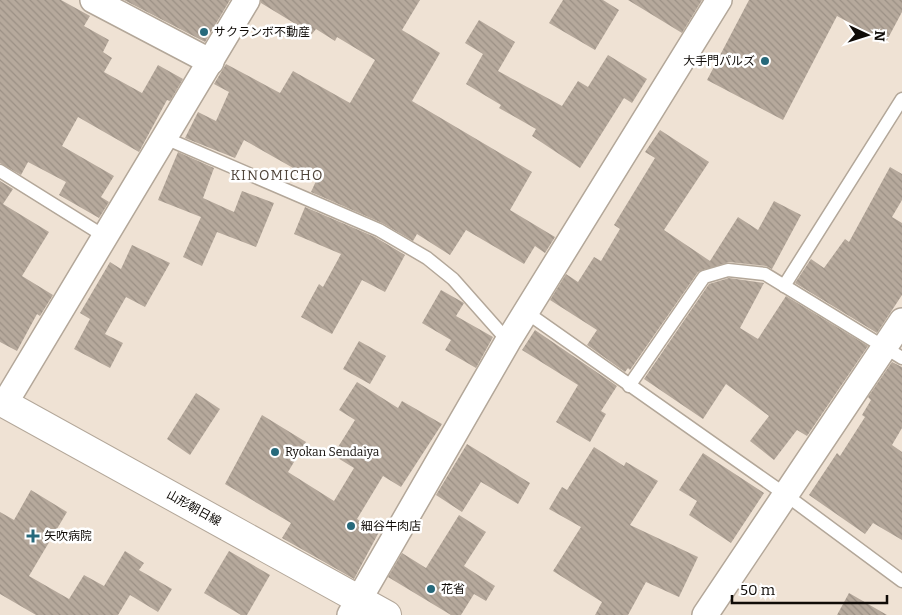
<svg xmlns="http://www.w3.org/2000/svg" width="902" height="615" font-family="Bitter,'Noto Sans JP',serif">
  <style>
    .building { fill: url(#building-back-hatch) }
    .lines { fill: none; stroke-linecap: round; stroke-linejoin: round }
    .service-casing { stroke: #b3a799; stroke-width: 15 }
    .minor-casing { stroke: #b3a799; stroke-width: 28 }
    .primary-casing { stroke: #b3a799; stroke-width: 30 }
    .service { stroke: #fff; stroke-width: 12 }
    .minor { stroke: #fff; stroke-width: 25 }
    .primary { stroke: #fff; stroke-width: 28 }
    .poi-dot { fill: #26697b; stroke: #fff; stroke-width: 2 }
    .labels { text-anchor: middle; dominant-baseline: central; stroke-width: 5; stroke-linejoin: round; paint-order: stroke }
    .poi-label { font-size: 12px; fill: #0f0b07; stroke: #fff; text-anchor: start }
    .street-label { font-size: 12px; fill: #0f0b07; stroke: #fff }
    .neighbourhood-label { font-size: 14px; letter-spacing: 1px; fill: #50453a; stroke: #fff }
  </style>
  <defs>
    <pattern id="building-back-hatch" width="6" height="6" patternUnits="userSpaceOnUse" patternTransform="scale(1.25)"><rect width="6" height="6" fill="#b6a99c"/><path d="M-1 5l2 2M0 0l6 6M5-1l2 2" fill="none" stroke="#9b9085"/></pattern>
  </defs>
  <rect width="100%" height="100%" fill="#efe2d4"/>
  <g class="building">
    <polygon points="0,0 61,0 90,16 84,26 109,40 103,52 112,58 104,72 142,93 158,65 183,79 170,101 167,100 139,152 78,117 62,146 114,176 101,197 109,202 99,218 59,195 66,182 28,162 21,175 0,163"/>
    <polygon points="124,0 230,0 205,42"/>
    <polygon points="261,0 420,0 402,30 440,53 412,101 532,172 510,210 555,237 545,253 535,246 524,264 466,230 450,255 417,234 413,241 382,223 311,192 316,181 244,140 235,158 185,138 198,112 216,121 229,92 214,84 226,64 280,93 293,71 350,103 375,60 337,37 335,41 316,29 312,34 261,3"/>
    <polygon points="563,0 603,0 619,10 595,50 549,23"/>
    <polygon points="628,0 702,0 682,33"/>
    <polygon points="749,0 902,0 902,12 886,42 837,16 783,120 707,80"/>
    <polygon points="479,20 515,42 498,71 562,106 578,81 588,87 608,55 647,79 632,103 624,98 580,168 532,136 536,129 499,108 501,105 466,84 483,54 465,43"/>
    <polygon points="660,130 709,162 664,230 710,261 738,217 758,230 774,201 801,215 772,269 766,266 729,262 698,272 630,370 628,368 625,372 587,345 597,330 550,300 566,274 578,282 594,257 601,261 620,229 614,225 655,158 645,152"/>
    <polygon points="178,152 214,168 203,198 234,212 242,191 274,203 256,247 217,232 202,266 183,257 201,217 158,200"/>
    <polygon points="890,167 902,174 902,200 892,217 902,223 902,295 877,333 795,283 811,259 824,268 845,239 849,242"/>
    <polygon points="0,181 13,189 3,204 49,232 22,276 53,295 40,316 37,314 17,351 0,342"/>
    <polygon points="305,207 375,237 405,255 385,292 362,280 332,334 301,317 319,284 323,287 341,254 294,234"/>
    <polygon points="132,245 170,263 145,307 126,297 105,334 123,343 110,368 74,349 90,319 80,313 110,262 121,269"/>
    <polygon points="729,278 764,283 740,328 758,339 786,296 868,346 807,436 797,430 774,460 750,441 769,416 726,384 703,419 644,379 709,284"/>
    <polygon points="441,290 464,303 456,316 493,337 476,368 445,350 451,340 422,323"/>
    <polygon points="535,330 617,386 601,411 606,414 590,442 556,422 578,385 522,350"/>
    <polygon points="359,341 386,356 370,384 343,369"/>
    <polygon points="892,362 902,367 902,428 892,445 902,452 902,540 873,523 865,534 809,495 837,453 840,456 865,417 862,415 871,400 868,397"/>
    <polygon points="357,382 398,408 402,401 442,424 401,487 383,476 357,519 379,532 354,579 282,538 291,523 225,484 262,415 306,442 288,472 334,501 354,468 333,455 355,420 339,410"/>
    <polygon points="196,393 220,409 190,455 167,439"/>
    <polygon points="467,444 530,483 518,504 481,482 462,512 436,495"/>
    <polygon points="594,447 624,466 626,462 658,481 630,525 698,557 679,597 646,582 628,615 595,615 602,602 553,571 581,527 549,509 562,487 567,490"/>
    <polygon points="703,453 764,493 731,543 689,515 697,501 679,490"/>
    <polygon points="31,490 67,512 29,576 69,599 84,575 104,586 125,551 144,563 139,570 172,589 158,612 130,595 118,615 36,615 0,594 0,512 14,520"/>
    <polygon points="459,515 486,532 464,566 495,586 486,601 474,594 461,615 451,615 388,577 402,553 426,568"/>
    <polygon points="229,551 270,575 247,615 241,615 204,593"/>
    <polygon points="849,593 887,615 837,615"/>
  </g>
  <g class="lines">
    <g class="service-casing">
      <g id="service">
        <polyline points="165,138 379,230 427,258 453,279 508,341"/>
        <polyline points="0,171 104,236"/>
        <polyline points="784,286 902,99"/>
        <polyline points="526,312 786,495 902,581"/>
        <polyline points="629,386 704,277 728,270 765,274 902,358"/>
      </g>
    </g>
    <g class="minor-casing">
      <g id="minor">
        <polyline points="93,0 211,62"/>
        <polyline points="5,403 247,0"/>
        <polyline points="350,615 508,341 719,0"/>
        <polyline points="705,615 902,321"/>
      </g>
    </g>
    <g class="primary-casing">
      <polyline id="primary" points="0,401 387,615"/>
    </g>
    <use href="#service" class="service"/>
    <use href="#minor" class="minor"/>
    <use href="#primary" class="primary"/>
  </g>
  <g class="poi-dot">
    <circle cx="204" cy="32" r="5"/>
    <circle cx="765" cy="61" r="5"/>
    <circle cx="275" cy="452" r="5"/>
    <circle cx="351" cy="526" r="5"/>
    <path d="M30.5 528.5h5v5h5v5h-5v5h-5v-5h-5v-5h5z"/>
    <circle cx="431" cy="589" r="5"/>
  </g>
  <g class="labels">
    <g class="poi-label">
      <text x="214" y="32">サクランボ不動産</text>
      <text x="755" y="61" text-anchor="end">大手門パルズ</text>
      <text x="285" y="452">Ryokan Sendaiya</text>
      <text x="361" y="526">細谷牛肉店</text>
      <text x="44" y="536">矢吹病院</text>
      <text x="441" y="589">花省</text>
    </g>
    <g class="street-label">
      <text transform="translate(194 508) rotate(29)">山形朝日線</text>
    </g>
    <g class="neighbourhood-label">
      <text x="277" y="175">KINOMICHO</text>
    </g>
  </g>
  <g transform="translate(867 35) rotate(94)" stroke="#ffffff" stroke-width="4" paint-order="stroke">
  <path d="M0-4L9 19L0 12L-9 19Z" fill="#0f0b07"/>
  <text y="-8" font-size="14" font-weight="bold" text-anchor="middle" fill="#0f0b07">N</text>
  </g>
  <path d="M732 595v8h155v-8" fill="none" stroke="#0f0b07" stroke-width="2.5"/>
  <text x="740" y="595" font-size="15" fill="#0f0b07" stroke="#ffffff" stroke-width="4" paint-order="stroke">50 m</text>
</svg>
